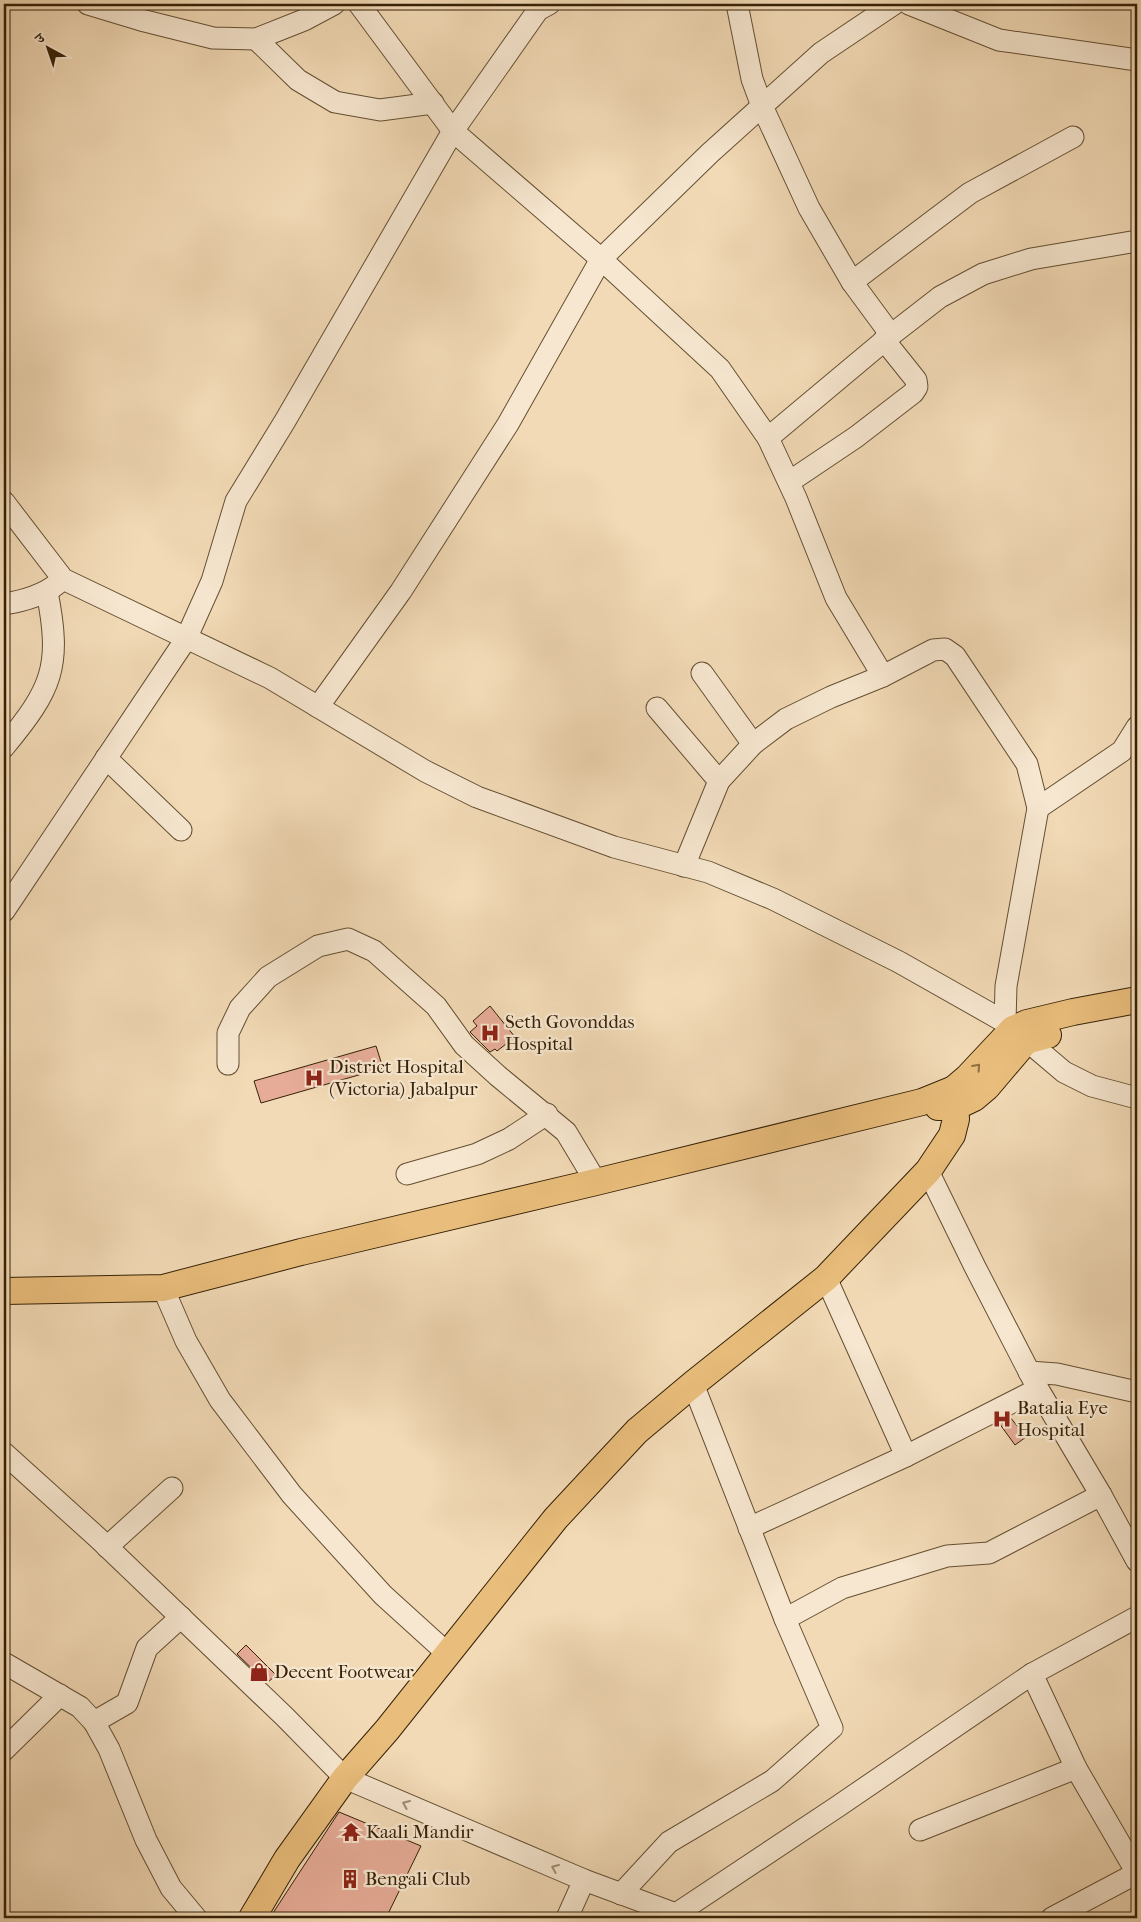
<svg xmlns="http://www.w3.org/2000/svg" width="1141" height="1922" font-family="'IM FELL French Canon','Noto Serif Devanagari',serif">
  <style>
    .building { fill: #e7ac98; stroke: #352106 }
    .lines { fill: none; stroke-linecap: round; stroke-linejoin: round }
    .minor-casing { stroke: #644f32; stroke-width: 23 }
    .major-casing { stroke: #352106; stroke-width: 28 }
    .minor { stroke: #f7e7d0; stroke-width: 21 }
    .major { stroke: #e9bd7b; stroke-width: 26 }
    .oneway { stroke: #8f6f40 }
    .oneway2 { stroke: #a08e75 }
    .labels { text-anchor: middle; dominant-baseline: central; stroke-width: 4.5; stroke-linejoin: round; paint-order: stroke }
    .poi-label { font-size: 19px; fill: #352106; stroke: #f7e7d0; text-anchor: start }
  </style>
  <rect width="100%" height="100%" fill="#f2dab6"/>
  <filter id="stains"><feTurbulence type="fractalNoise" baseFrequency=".004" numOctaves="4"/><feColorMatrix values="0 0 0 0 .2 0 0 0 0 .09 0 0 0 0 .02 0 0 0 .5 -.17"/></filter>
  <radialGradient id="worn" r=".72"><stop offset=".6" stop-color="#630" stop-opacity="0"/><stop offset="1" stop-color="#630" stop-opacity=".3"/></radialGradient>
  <g class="building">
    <polygon points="490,1006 515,1037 497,1051 495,1049 490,1052 470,1032 477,1026 473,1021"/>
    <polygon points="376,1046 383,1068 261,1103 254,1081"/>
    <polygon points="1010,1417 1026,1437 1015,1445 999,1423"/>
    <polygon points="246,1645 276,1675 267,1683 237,1654"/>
    <polygon points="339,1812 421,1846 386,1918 283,1918 273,1913"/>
  </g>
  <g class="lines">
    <g class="minor-casing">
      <g id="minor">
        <polyline points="88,4 141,20 213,38 256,39 304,20 334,4"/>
        <polyline points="359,4 453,131 601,259 720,369 768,438 796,498 836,598 883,676 933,650 945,649 955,656 1027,764 1038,808 1006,986 1005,1022"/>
        <polyline points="737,4 752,79 762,106 809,208 852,282 891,335"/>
        <polyline points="909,4 999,40 1137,60"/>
        <polyline points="256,39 298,80 335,102 380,110 433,103"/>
        <polyline points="852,282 970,193 1073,137"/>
        <polyline points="768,438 891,335 940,297 983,274 1031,259 1137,241"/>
        <polyline points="789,482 856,437 913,393 917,387 916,380 884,340"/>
        <polyline points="4,502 63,579 270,678 425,771 477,797 614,847 708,872 773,899 899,962 1005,1022 1064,1072 1092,1086 1137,1098"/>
        <path d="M4,604C23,601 42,596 57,584"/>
        <polyline points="702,673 753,744"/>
        <polyline points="318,707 401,591 508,424 601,259 710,153 821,53 894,4"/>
        <polyline points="657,708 719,781"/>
        <path d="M4,747C52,689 62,667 47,592"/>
        <polyline points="106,758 181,830"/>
        <polyline points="1038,808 1122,751 1137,727"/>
        <polyline points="684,866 719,781 753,744 786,719 831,697 883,676"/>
        <polyline points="4,911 186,639 212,581 236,501 285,421 453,131 538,10 549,4"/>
        <polyline points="228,1064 228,1033 240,1008 268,977 318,946 348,939 374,951 436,1006 464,1045 498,1076 566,1132 596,1182"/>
        <polyline points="928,1171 975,1267 1038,1389 1101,1495"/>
        <polyline points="407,1174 477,1154 509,1139 547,1114"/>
        <polyline points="826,1278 906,1456"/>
        <polyline points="163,1288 186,1341 220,1400 292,1495 383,1595 448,1654"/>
        <polyline points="1029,1372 1057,1374 1137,1392"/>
        <polyline points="693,1384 785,1619 842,1588 947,1556 989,1553 1101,1495 1137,1561"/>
        <polyline points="4,1453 98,1538 285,1717 345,1778 584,1880 676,1914 682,1918"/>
        <polyline points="749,1528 906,1456 1038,1389"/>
        <polyline points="107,1547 172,1488"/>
        <polyline points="4,1663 80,1707 94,1722 109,1749 146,1840 171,1888 196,1918"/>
        <polyline points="1032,1674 1076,1768 1137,1873"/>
        <polyline points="94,1722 127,1703 147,1648 181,1617"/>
        <polyline points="4,1750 60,1695"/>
        <polyline points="920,1830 1076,1768"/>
        <polyline points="621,1894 669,1842 772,1781 832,1728 785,1619"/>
        <polyline points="676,1914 837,1807 1032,1674 1137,1617"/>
        <polyline points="567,1918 584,1880"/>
        <polyline points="1052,1918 1137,1873"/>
      </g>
    </g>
    <g class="major-casing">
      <g id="major">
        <polyline points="938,1107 955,1107 974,1098 987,1087 1026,1041 1048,1035"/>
        <polyline points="4,1291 163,1288 301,1252 596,1182 922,1102 954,1089 967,1078 1013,1029 1027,1023 1073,1012 1137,1000"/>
        <polyline points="252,1918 287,1859 345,1778 387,1730 556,1518 637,1431 693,1384 826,1278 928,1171 952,1135 956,1119 954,1089"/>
      </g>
    </g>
    <use href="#minor" class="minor"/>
    <use href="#major" class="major"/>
  </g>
  <defs><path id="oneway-chevron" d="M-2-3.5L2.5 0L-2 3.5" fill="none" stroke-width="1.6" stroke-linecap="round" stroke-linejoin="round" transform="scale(1.25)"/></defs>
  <use class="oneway" href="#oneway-chevron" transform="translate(977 1067) rotate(-48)"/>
  <g class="oneway2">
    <use href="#oneway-chevron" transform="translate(406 1804) rotate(-157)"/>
    <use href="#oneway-chevron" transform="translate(555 1868) rotate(-157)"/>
  </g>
  <defs>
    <g id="hospital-bare" transform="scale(1.5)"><path d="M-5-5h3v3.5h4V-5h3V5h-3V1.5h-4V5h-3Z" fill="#8f2418" stroke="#f7e7d0" stroke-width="2.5" paint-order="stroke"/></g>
    <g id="shop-bare" transform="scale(1.5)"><path d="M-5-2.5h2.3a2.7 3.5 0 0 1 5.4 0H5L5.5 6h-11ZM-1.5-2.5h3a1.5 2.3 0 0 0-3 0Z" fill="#8f2418" stroke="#f7e7d0" stroke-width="2.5" paint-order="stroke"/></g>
    <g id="temple-bare" transform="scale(1.5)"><path d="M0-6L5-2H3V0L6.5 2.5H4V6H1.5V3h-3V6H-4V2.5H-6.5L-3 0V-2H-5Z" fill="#8f2418" stroke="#f7e7d0" stroke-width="2.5" paint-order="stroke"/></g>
    <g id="building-bare" transform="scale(1.5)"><path d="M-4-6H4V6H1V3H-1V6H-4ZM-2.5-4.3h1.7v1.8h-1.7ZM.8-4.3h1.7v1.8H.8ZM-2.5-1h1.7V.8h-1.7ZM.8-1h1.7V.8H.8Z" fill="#8f2418" stroke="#f7e7d0" stroke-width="2.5" paint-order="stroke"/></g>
  </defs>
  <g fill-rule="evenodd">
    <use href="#hospital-bare" x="490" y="1033"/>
    <use href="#hospital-bare" x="314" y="1078"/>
    <use href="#hospital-bare" x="1002" y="1419"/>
    <use href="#shop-bare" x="259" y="1672"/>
    <use href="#temple-bare" x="351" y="1832"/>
    <use href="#building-bare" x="350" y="1879"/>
  </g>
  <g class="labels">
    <g class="poi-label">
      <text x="505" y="1022">Seth Govonddas<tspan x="505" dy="22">Hospital</tspan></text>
      <text x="329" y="1067">District Hospital<tspan x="329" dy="22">(Victoria) Jabalpur</tspan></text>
      <text x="1017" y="1408">Batalia Eye<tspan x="1017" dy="22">Hospital</tspan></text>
      <text x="274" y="1672">Decent Footwear</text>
      <text x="366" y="1832">Kaali Mandir</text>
      <text x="365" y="1879">Bengali Club</text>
    </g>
  </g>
  <rect width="1141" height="1922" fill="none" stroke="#f2dab6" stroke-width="20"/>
  <rect x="5" y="5" width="1131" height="1912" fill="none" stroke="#352106" stroke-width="2.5"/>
  <rect x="10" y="10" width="1121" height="1902" fill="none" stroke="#352106"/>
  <g transform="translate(48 48) rotate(320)" stroke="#f7e7d0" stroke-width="4" paint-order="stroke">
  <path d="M0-4L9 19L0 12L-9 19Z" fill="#352106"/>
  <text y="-8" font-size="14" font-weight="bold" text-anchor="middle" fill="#352106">उ</text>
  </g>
  <rect width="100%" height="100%" filter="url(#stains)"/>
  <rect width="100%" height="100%" fill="url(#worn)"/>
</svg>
